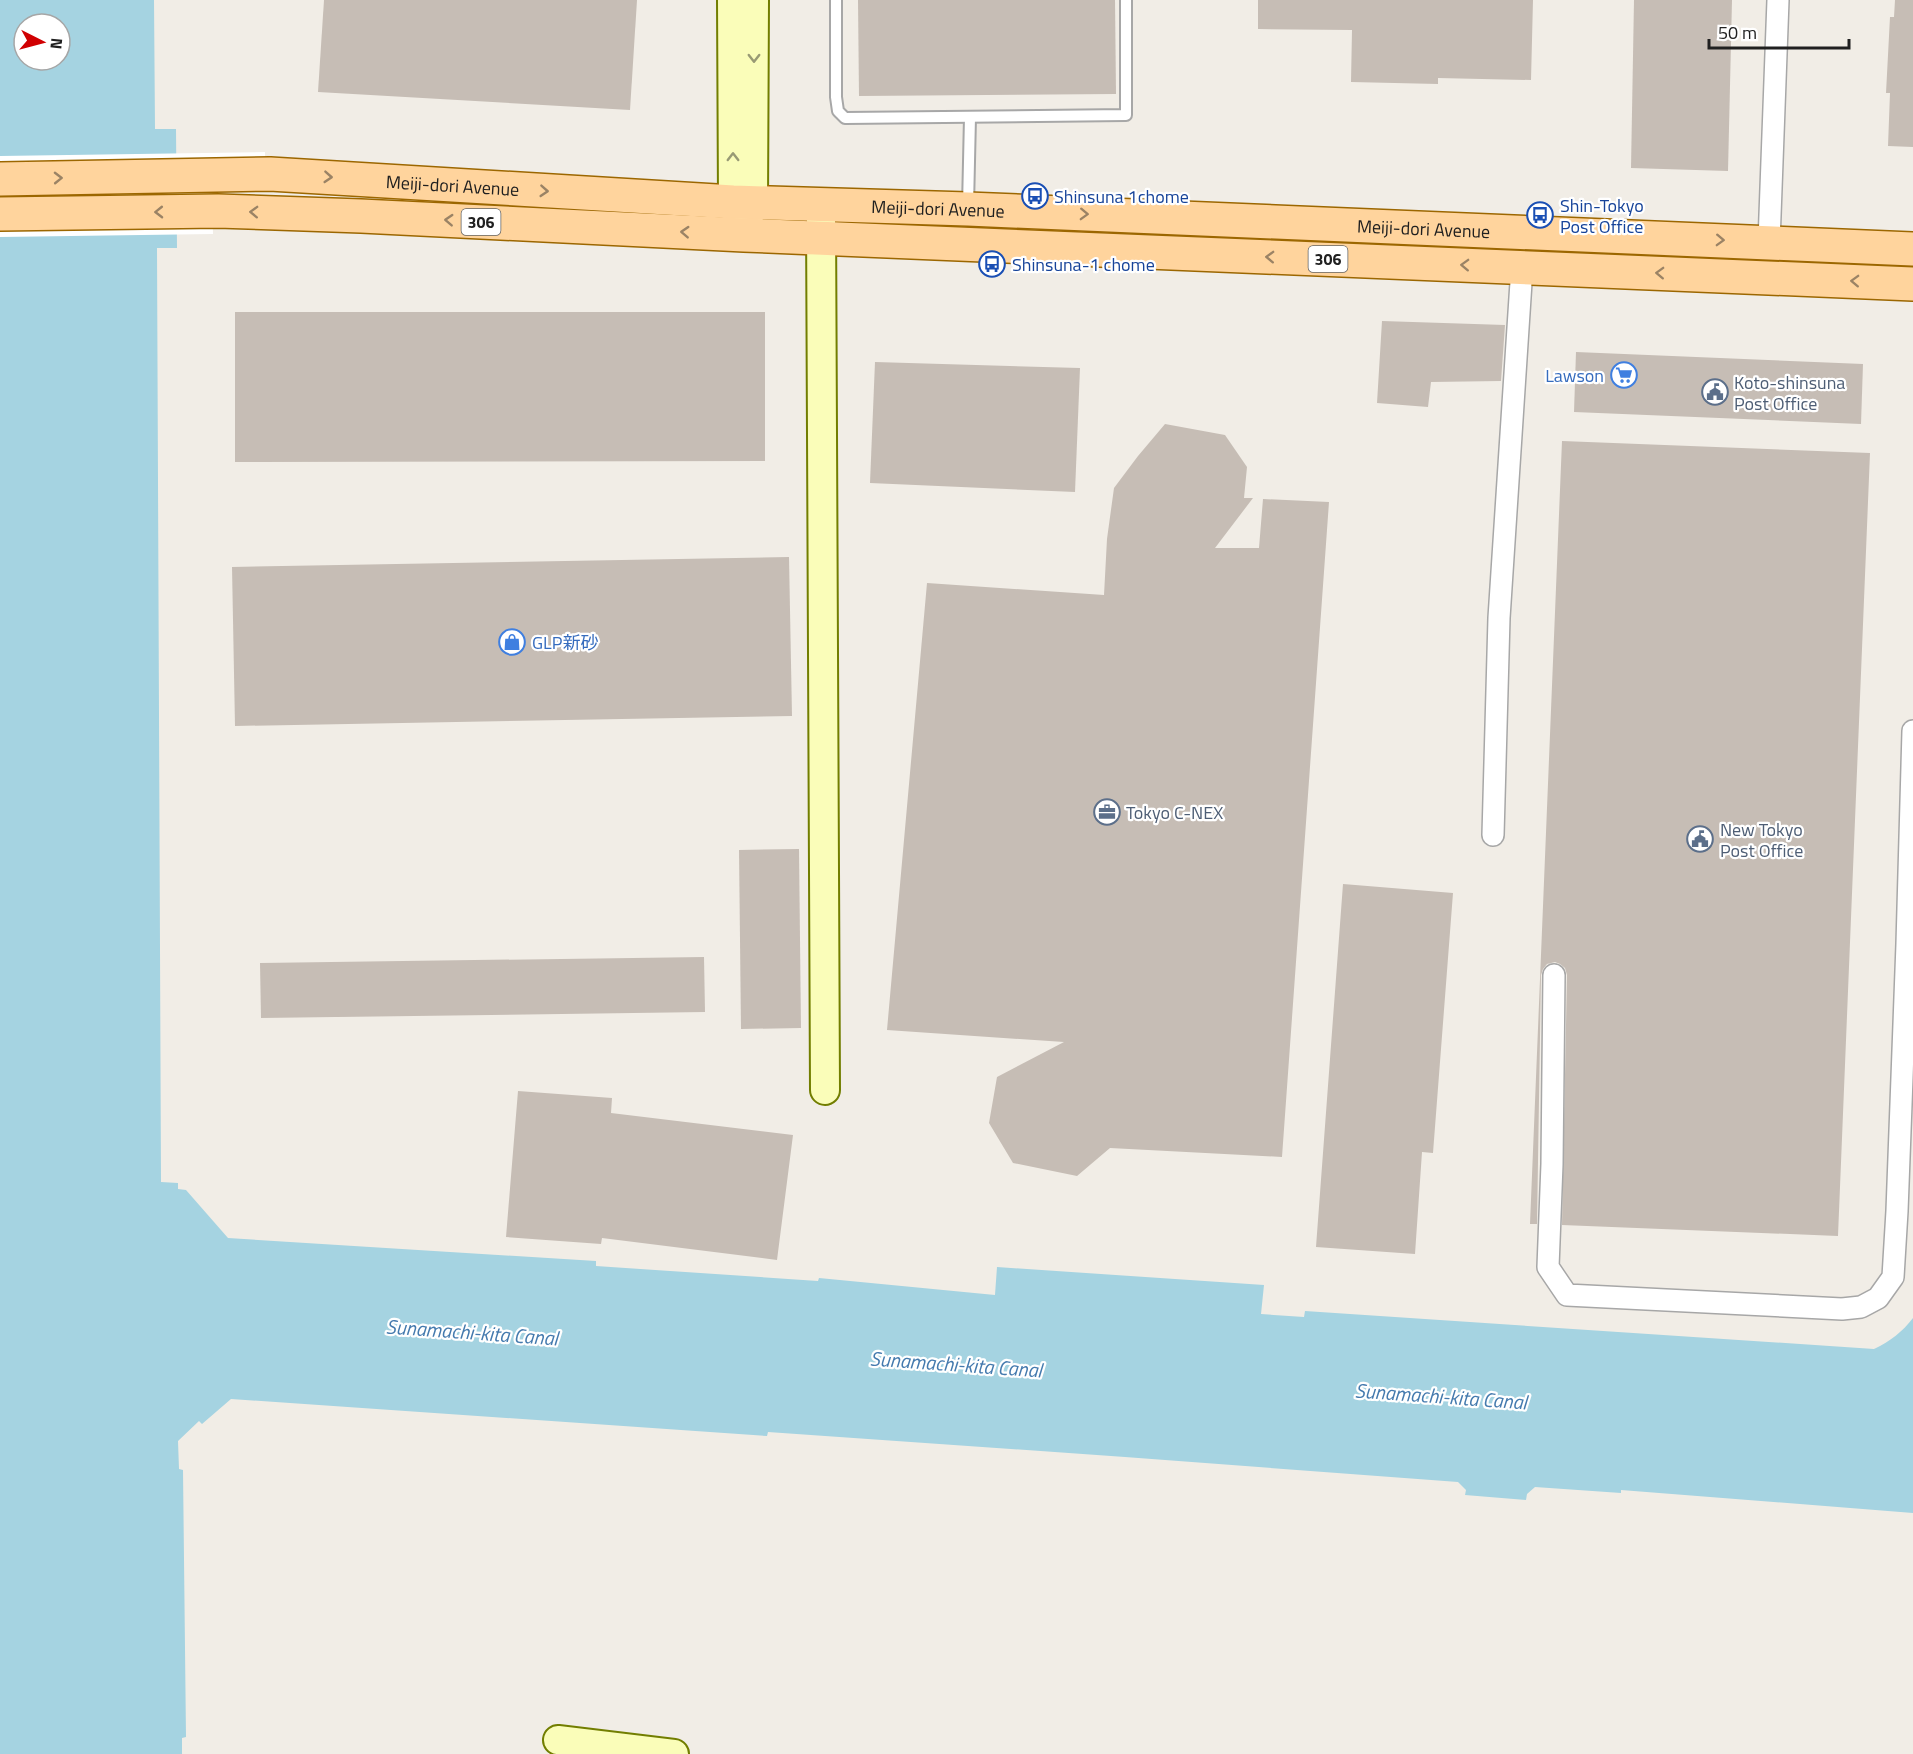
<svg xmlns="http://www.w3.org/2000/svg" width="1913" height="1754" font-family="'Titillium Web','Noto Sans JP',sans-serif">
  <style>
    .water { fill: #a5d3e1; fill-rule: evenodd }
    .pier { fill: #fff }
    .building { fill: #c6bdb5 }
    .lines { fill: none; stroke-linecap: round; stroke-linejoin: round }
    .lane-casing { stroke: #a7a7a7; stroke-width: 14 }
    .street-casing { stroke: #a7a7a7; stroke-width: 24 }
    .secondary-casing { stroke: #727e00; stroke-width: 32 }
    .primary-casing { stroke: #9c6700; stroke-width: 36 }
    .lane { stroke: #fff; stroke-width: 10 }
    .street { stroke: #fff; stroke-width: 21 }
    .secondary { stroke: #fafdb9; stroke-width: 28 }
    .primary { stroke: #ffd49d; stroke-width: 33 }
    .oneway { stroke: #989a74 }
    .oneway2 { stroke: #9b8365 }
    .labels { text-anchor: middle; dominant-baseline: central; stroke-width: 4.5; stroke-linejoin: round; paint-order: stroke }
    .shield { fill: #fff; stroke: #636363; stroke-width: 1.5 }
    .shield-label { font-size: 16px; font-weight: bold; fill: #202020 }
    .street-label { font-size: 18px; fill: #202020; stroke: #fff }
    .transit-label { font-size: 18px; fill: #164399; stroke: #fff; text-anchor: start }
    .shop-label { font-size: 18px; fill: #366cbe; stroke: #fff; text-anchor: end }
    .service-label { font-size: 18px; fill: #4e5e75; stroke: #fff; text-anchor: start }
    .water-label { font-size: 20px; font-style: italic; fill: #447aae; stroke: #fff }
  </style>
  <rect width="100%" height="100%" fill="#f1ede6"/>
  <path class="water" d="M0,0H154L155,129H176L177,248H157L161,1182L178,1183V1189L186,1190L228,1238L596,1261V1266L818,1281L819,1278L995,1295L997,1267L1264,1285L1261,1314L1304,1317L1305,1311L1874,1349C1891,1341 1902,1332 1913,1318V1513L1621,1490V1493L1535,1487L1527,1494L1526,1500L1465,1495L1466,1490L1458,1482L1125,1457L768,1432L767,1436L231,1399L202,1424L199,1421L178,1441L179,1469L183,1470L186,1737L182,1738V1754H0ZM24,24H60V60H24Z"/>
  <polygon class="pier" points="265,152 266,191 212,192 213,234 0,237 0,156"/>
  <g class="building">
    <polygon points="324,0 637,0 630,110 318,92"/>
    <polygon points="858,0 1115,0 1116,94 859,96"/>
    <polygon points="1258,0 1533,0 1531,80 1438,78 1438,84 1351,82 1352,30 1258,29"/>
    <polygon points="1634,0 1732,0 1728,171 1631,168"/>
    <polygon points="1895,0 1913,0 1913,147 1888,146 1890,93 1886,93 1890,17 1894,17"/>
    <polygon points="235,312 765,312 765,461 235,462"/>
    <polygon points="1382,321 1505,325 1501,381 1431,382 1428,407 1377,403"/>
    <polygon points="1576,352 1863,364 1861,424 1574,412"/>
    <polygon points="875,362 1080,368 1075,492 870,483"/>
    <polygon points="1165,424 1225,435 1247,467 1244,498 1253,498 1215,548 1259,548 1263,499 1329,502 1282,1157 1110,1148 1077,1176 1013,1163 989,1123 997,1077 1064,1042 887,1030 927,583 1104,595 1107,539 1114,488 1138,456"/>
    <polygon points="1562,441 1870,453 1838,1236 1562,1225 1567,975 1565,968 1560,964 1555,962 1547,964 1543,969 1541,975 1537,1224 1530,1224"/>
    <polygon points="789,557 792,716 235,726 232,567"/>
    <polygon points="799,849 801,1028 741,1029 739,850"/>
    <polygon points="1343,884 1453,893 1433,1153 1422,1152 1415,1254 1316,1247"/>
    <polygon points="704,957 705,1012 261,1018 260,963"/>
    <polygon points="518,1091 612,1098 611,1113 793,1135 777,1260 602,1238 601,1244 506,1237"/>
  </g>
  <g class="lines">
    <g class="lane-casing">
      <g id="lane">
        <polyline points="836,0 836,97 838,111 845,118 1126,115 1126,0"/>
        <polyline points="968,206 970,117"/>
      </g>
    </g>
    <g class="street-casing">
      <g id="street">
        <polyline points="1769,242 1778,0"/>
        <polyline points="1493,835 1499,618 1522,267"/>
        <polyline points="1554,975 1552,1164 1548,1267 1567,1295 1842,1309 1861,1307 1878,1298 1893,1277 1897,1211 1907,944 1913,731"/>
      </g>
    </g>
    <g class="secondary-casing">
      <g id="secondary">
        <polyline points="732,0 733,202 740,222"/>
        <polyline points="750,213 753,203 754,0"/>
        <polyline points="821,216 825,1090"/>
        <polyline points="558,1740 674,1754"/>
      </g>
    </g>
    <g class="primary-casing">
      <g id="primary">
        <path id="s1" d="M0,179L270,174L733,202L968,209L1913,249"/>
        <polyline points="0,214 218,211 361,216 744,235 1913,284"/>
      </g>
    </g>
    <use href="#lane" class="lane"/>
    <use href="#street" class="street"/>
    <use href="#secondary" class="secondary"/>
    <use href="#primary" class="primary"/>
  </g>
  <defs><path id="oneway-chevron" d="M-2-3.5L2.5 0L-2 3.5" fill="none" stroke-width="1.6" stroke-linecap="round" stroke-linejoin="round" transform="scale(1.5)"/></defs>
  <g class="oneway">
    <use href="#oneway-chevron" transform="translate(754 58) rotate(90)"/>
    <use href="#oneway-chevron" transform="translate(733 157) rotate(-90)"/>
  </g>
  <g class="oneway2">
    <use href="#oneway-chevron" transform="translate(328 177) rotate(4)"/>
    <use href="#oneway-chevron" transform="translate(58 178) rotate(-1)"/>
    <use href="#oneway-chevron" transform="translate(544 191) rotate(4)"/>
    <use href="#oneway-chevron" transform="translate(159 212) rotate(179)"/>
    <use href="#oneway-chevron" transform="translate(254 212) rotate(-178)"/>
    <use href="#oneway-chevron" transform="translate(1084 214) rotate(2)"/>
    <use href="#oneway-chevron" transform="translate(449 220) rotate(-177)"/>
    <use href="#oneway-chevron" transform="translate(685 232) rotate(-177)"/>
    <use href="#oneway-chevron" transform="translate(1720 240) rotate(2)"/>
    <use href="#oneway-chevron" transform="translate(1270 257) rotate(-178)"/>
    <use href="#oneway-chevron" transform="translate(1465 265) rotate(-178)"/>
    <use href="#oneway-chevron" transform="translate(1660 273) rotate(-178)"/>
    <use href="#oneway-chevron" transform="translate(1855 281) rotate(-178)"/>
  </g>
  <defs>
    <g id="bus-ring" transform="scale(1.35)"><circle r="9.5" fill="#fff" stroke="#1a4fb4" stroke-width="1.5"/><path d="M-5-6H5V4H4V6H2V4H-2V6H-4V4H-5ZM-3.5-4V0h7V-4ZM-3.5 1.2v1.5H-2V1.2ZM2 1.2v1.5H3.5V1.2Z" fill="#1a4fb4"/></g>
    <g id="supermarket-ring" transform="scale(1.35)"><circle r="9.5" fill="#fff" stroke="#3f7fe0" stroke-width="1.5"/><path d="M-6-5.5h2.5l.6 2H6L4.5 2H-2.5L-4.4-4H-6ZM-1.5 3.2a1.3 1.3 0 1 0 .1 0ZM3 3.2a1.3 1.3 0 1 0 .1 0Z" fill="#3f7fe0"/></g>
    <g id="civic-ring" transform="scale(1.35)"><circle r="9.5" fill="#fff" stroke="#5c6f8a" stroke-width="1.5"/><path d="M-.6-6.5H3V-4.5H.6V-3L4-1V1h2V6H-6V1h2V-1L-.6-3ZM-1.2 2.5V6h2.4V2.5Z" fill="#5c6f8a"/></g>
    <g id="shop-ring" transform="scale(1.35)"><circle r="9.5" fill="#fff" stroke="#3f7fe0" stroke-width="1.5"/><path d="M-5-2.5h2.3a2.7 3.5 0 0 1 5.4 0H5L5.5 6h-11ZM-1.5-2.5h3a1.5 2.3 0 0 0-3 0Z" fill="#3f7fe0"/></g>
    <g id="office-ring" transform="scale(1.35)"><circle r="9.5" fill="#fff" stroke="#5c6f8a" stroke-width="1.5"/><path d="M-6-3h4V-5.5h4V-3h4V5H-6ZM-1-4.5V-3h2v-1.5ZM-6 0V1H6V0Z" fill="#5c6f8a"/></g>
  </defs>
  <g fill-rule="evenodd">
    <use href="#bus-ring" x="1035" y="196"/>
    <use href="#bus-ring" x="1540" y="215"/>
    <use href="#bus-ring" x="992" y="264"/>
    <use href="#supermarket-ring" x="1624" y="375"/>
    <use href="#civic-ring" x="1715" y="392"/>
    <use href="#shop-ring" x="512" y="642"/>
    <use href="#office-ring" x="1107" y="812"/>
    <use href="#civic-ring" x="1700" y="839"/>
  </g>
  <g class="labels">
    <g class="shield">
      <rect x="461.5" y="209" width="39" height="26" rx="4.5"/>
      <rect x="1308.5" y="246" width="39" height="26" rx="4.5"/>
    </g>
    <g class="shield-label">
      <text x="481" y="222">306</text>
      <text x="1328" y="259">306</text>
    </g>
    <g class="street-label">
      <text stroke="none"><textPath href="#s1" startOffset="453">Meiji-dori Avenue</textPath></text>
      <text stroke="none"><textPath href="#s1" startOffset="939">Meiji-dori Avenue</textPath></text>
      <text stroke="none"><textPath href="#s1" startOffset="1425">Meiji-dori Avenue</textPath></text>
    </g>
    <g class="transit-label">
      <text x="1054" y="196">Shinsuna 1chome</text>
      <text x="1560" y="205">Shin-Tokyo<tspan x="1560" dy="21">Post Office</tspan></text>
      <text x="1012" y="264">Shinsuna-1 chome</text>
    </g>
    <g class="shop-label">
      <text x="1604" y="375">Lawson</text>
      <text x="532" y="642" text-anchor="start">GLP新砂</text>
    </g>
    <g class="service-label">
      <text x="1734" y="382">Koto-shinsuna<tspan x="1734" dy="21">Post Office</tspan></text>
      <text x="1126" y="812">Tokyo C-NEX</text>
      <text x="1720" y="829">New Tokyo<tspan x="1720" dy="21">Post Office</tspan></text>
    </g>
    <g class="water-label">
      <text transform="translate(472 1332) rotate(4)">Sunamachi-kita Canal</text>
      <text transform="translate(956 1364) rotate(4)">Sunamachi-kita Canal</text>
      <text transform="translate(1441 1396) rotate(4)">Sunamachi-kita Canal</text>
    </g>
  </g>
  <g transform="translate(42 42) rotate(96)"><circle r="28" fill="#ffffff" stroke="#a6a6a6" stroke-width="1.5"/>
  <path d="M0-4.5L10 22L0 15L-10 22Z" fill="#d00002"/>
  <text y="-9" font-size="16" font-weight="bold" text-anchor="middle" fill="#202020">N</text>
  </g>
  <path d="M1709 39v9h140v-9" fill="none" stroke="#202020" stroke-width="3"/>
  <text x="1718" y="39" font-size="18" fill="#202020" stroke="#ffffff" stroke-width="4.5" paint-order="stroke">50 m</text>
</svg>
